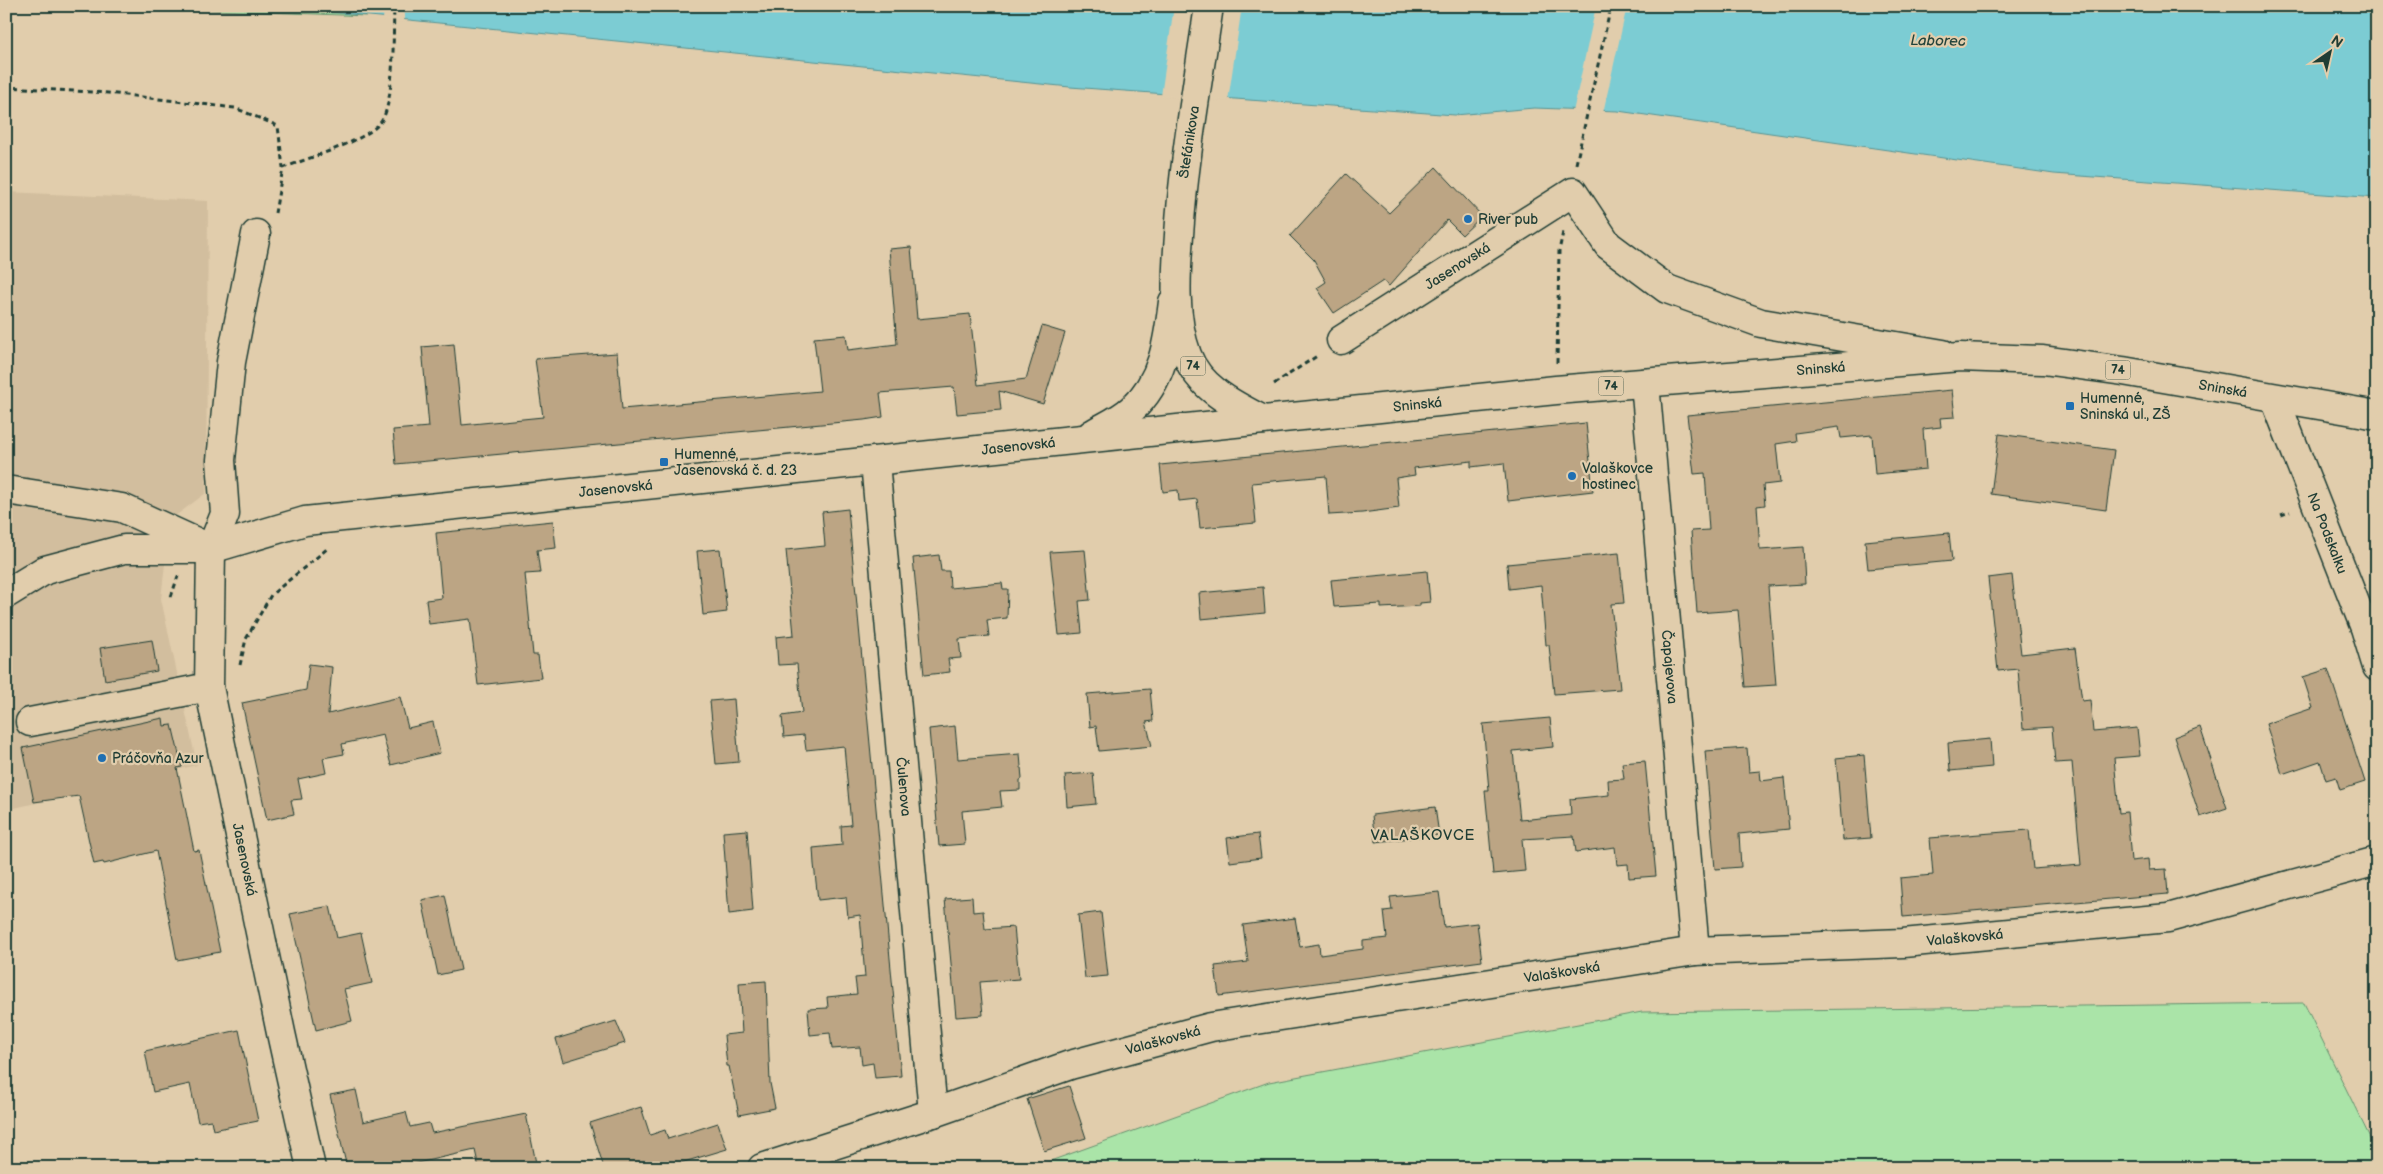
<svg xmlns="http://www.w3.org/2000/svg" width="2383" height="1174" font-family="'Balsamiq Sans',sans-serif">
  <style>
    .built { fill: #d2be9e }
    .green { fill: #aae4a8; stroke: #64906e }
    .water { fill: #7bccd3; stroke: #569393 }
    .pier { fill: #e1cdac }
    .building { fill: #bca584; stroke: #1f3d34 }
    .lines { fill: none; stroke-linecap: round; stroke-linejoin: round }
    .minor-casing { stroke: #1f3d34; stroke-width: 31 }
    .major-casing { stroke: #1f3d34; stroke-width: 31 }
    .path { stroke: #1f3d34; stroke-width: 3; stroke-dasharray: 5 4; stroke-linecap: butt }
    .minor { stroke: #e1cdac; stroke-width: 28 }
    .major { stroke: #e1cdac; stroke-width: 28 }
    .poi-dot { fill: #1f6fb2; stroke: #e1cdac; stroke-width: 2 }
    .labels { text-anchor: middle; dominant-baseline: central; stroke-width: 4.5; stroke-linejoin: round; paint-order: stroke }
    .shield { fill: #e1cdac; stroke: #596858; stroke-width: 1 }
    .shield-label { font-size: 12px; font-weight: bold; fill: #1f3d34 }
    .street-label { font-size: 14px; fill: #1f3d34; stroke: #e1cdac }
    .poi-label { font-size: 14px; fill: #1f3d34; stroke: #e1cdac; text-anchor: start }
    .water-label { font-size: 15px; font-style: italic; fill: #24443c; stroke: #e1cdac }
    .neighbourhood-label { font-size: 15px; letter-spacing: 1px; fill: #1f3d34; stroke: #e1cdac }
  </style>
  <rect width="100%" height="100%" fill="#e1cdac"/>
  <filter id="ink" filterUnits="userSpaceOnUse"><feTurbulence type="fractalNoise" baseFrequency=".02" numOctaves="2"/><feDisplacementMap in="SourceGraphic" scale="10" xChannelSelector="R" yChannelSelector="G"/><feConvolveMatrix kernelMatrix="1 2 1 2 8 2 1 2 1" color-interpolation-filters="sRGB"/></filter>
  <g filter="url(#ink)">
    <polygon class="built" points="6,192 208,201 206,493 170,520 161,599 197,765 6,810"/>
    <g class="green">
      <polygon points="110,6 367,6 367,16"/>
      <polygon points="2304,1003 2377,1152 2377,1168 1031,1168 1269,1082 1642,1012"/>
    </g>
    <polygon class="water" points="247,6 2377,6 2377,198 2054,174 1618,111 1534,108 1455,115 1070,87 281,7"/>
    <g class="pier">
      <polygon points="384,6 405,6 404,22 383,20"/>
      <polygon points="1174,6 1242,6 1228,101 1161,96"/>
      <polygon points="1596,6 1627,6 1603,113 1573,112"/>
    </g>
    <g class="building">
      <polygon points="1436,167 1482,216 1462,235 1447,220 1389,286 1383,281 1334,313 1317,288 1326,282 1314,260 1290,236 1346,174 1389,213"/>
      <polygon points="911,247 917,319 970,314 978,385 1026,379 1042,326 1065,333 1043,404 999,391 1001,410 957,414 954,387 880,393 883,417 864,420 396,464 393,430 429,427 422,347 454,344 462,425 543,417 535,359 617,353 622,409 820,391 814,338 846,335 848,350 897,344 889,249"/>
      <polygon points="1952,390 1955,417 1940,418 1941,427 1923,429 1926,469 1875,474 1872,435 1841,438 1839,427 1795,433 1796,441 1776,444 1780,483 1763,485 1765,505 1757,506 1760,550 1803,547 1805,584 1768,586 1776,685 1745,687 1738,610 1697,613 1691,531 1709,530 1705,473 1694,474 1687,415"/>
      <polygon points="1586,423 1593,491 1508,501 1504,463 1471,467 1471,461 1414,468 1415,475 1396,478 1399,508 1362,513 1329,515 1326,476 1252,483 1256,523 1200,528 1197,499 1179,501 1178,490 1163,492 1160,465"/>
      <polygon points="1999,434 2114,450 2106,510 1991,494"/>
      <polygon points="848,509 901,1076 875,1078 873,1063 862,1065 860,1047 832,1049 830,1033 810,1035 808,1009 828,1008 827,997 857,994 855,978 865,977 860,915 848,917 846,897 818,900 814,864 813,848 842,845 841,826 851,825 844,746 806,750 804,735 784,737 782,716 802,713 797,664 778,665 776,637 794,635 786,550 825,546 822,512"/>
      <polygon points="553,521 556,548 537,550 540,573 525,574 533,655 538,655 541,678 478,685 470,619 429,624 426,600 442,598 436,533"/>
      <polygon points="1949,533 1952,561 1868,569 1865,541"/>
      <polygon points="720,549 727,612 703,615 697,551"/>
      <polygon points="1085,550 1090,600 1079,601 1082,633 1059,635 1050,552"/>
      <polygon points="1619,553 1624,603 1611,604 1620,689 1554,694 1549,645 1546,645 1541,585 1509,589 1507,564"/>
      <polygon points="939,555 941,571 949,571 950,588 1002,583 1003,589 1008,589 1007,618 987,620 989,636 959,639 961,658 948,659 950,672 924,675 913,558"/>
      <polygon points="1427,571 1430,602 1420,603 1420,606 1381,608 1381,604 1334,607 1331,580"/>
      <polygon points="2012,575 2021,654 2075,648 2082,701 2090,700 2093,732 2137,728 2140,756 2114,758 2119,813 2127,812 2131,861 2148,859 2149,870 2166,869 2168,894 1903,917 1900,878 1933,875 1930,838 2029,830 2033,869 2081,865 2072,762 2055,763 2052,727 2023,729 2018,669 1998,671 1988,578"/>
      <polygon points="1263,587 1265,613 1201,619 1199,593"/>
      <polygon points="152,640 157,671 105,680 100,648"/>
      <polygon points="309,664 332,667 328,714 400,697 408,728 433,722 440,753 391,765 383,735 342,744 344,754 323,758 326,773 298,779 302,799 291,800 294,814 267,820 242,703 306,690"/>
      <polygon points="2328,669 2365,782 2340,790 2336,777 2326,780 2320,761 2282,774 2266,724 2313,708 2303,677"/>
      <polygon points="1150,689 1153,721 1146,722 1152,746 1099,751 1096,726 1090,727 1087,694"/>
      <polygon points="734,699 739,762 716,764 710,701"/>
      <polygon points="163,718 164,726 172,725 182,767 177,768 194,851 199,850 220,952 177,960 156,851 104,864 103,862 94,864 79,796 34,802 23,748"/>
      <polygon points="1550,718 1553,747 1513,751 1520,820 1571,815 1570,799 1609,795 1608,780 1624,779 1622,763 1645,761 1656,876 1629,878 1628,864 1617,865 1615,847 1576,852 1574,836 1522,839 1525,871 1493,874 1485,790 1489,790 1483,724"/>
      <polygon points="955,726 958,759 1020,754 1022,779 1020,780 1020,790 1000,791 1002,807 962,811 965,844 939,846 929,729"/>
      <polygon points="2200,727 2227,808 2200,817 2174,737"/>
      <polygon points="1990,739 1992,767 1950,771 1948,743"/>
      <polygon points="1747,748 1749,772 1760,771 1761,781 1784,778 1789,829 1739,834 1741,867 1715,869 1705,751"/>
      <polygon points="1864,755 1871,838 1843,840 1836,758"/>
      <polygon points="1093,773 1096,804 1067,807 1065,775"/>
      <polygon points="1435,807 1439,835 1375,842 1372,815"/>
      <polygon points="747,830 753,911 729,914 723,832"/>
      <polygon points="1258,834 1261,858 1230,862 1227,838"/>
      <polygon points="1439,892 1444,927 1477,923 1482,961 1219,996 1215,966 1248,962 1243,925 1295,918 1300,947 1319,944 1320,955 1363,949 1363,941 1387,938 1384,911 1392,910 1390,897"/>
      <polygon points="445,895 461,970 438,975 422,900"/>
      <polygon points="972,897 973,912 983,911 985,929 1014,927 1019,979 980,982 983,1015 956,1017 945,899"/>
      <polygon points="330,906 337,938 361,933 372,983 344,989 352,1021 316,1030 290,914"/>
      <polygon points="1101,912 1108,976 1085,978 1078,915"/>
      <polygon points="766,981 770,1083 775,1108 739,1115 729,1066 727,1066 724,1035 742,1033 739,983"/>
      <polygon points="616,1021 625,1043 563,1062 556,1039"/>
      <polygon points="239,1030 258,1121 213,1130 211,1120 198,1122 190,1084 153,1092 145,1051"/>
      <polygon points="1069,1086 1086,1138 1044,1151 1027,1099"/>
      <polygon points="356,1090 363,1122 406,1112 410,1127 429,1123 432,1133 526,1114 537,1168 479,1168 475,1150 395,1168 347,1168 330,1095"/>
      <polygon points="641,1107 650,1135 665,1130 668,1139 718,1123 727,1149 664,1168 604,1168 590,1123"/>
    </g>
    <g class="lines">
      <g class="minor-casing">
        <g id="minor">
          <path id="s1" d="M256,234L231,362L221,460L225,514L211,549L209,687L281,1033L311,1168"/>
          <path id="s2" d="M1341,340L1573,192L1608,245L1667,289L1761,323L1943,354"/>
          <path id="s3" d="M1645,383L1695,951"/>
          <path id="s4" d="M2275,399L2365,628L2377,667"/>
          <path d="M1092,434C1105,426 1120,420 1132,409C1163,381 1168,342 1173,302"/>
          <path id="s5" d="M875,462L933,1113"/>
          <polyline points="6,490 122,508 205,546"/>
          <path id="s6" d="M6,594L45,570L124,549H211L305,521L1263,420"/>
          <polyline points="30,722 209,687"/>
          <path id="s7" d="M762,1168L933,1113L1070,1065L1211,1027L1695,951L1903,943L2168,918L2377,861"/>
        </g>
      </g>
      <g class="major-casing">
        <g id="major">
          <path id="s8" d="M1209,6C1198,82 1184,158 1179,235C1176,274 1173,318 1187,355C1199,388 1234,405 1263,420L1556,390L1960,357L2043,360L2123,371L2377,415"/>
        </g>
      </g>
      <g class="path">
        <polyline points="6,87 108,93 235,108 278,126 283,168 275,213"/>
        <polyline points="1576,164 1611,6"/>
        <path d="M283,168C310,157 362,143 380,123C395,106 393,31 394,6"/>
        <polyline points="1557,363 1559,251 1563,232"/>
        <polyline points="1274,384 1317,356"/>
        <polyline points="2281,515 2290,512"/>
        <polyline points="171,597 178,576"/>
        <polyline points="240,665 246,639 271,595 328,548"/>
      </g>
      <use href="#minor" class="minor"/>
      <use href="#major" class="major"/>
    </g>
  </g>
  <g class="poi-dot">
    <circle cx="1468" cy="219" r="5"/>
    <rect x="2065" y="401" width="10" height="10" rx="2.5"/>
    <rect x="659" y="457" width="10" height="10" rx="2.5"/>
    <circle cx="1572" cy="476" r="5"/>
    <circle cx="102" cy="758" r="5"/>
  </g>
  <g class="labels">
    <g class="shield">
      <rect x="1180.5" y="356.5" width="25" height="19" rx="4"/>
      <rect x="2105.5" y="360.5" width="25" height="19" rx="4"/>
      <rect x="1598.5" y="376.5" width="25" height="19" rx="4"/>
    </g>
    <g class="shield-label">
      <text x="1193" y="366">74</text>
      <text x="2118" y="370">74</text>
      <text x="1611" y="386">74</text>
    </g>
    <g class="street-label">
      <text transform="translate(1189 142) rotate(-81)">Štefánikova</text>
      <text stroke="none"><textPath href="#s2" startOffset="138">Jasenovská</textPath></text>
      <text stroke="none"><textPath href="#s8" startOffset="1015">Sninská</textPath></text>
      <text stroke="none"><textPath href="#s8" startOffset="1420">Sninská</textPath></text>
      <text stroke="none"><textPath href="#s8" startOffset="610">Sninská</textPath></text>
      <text stroke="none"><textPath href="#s6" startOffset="1030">Jasenovská</textPath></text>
      <text stroke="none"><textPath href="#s6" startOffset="625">Jasenovská</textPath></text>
      <text stroke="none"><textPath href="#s4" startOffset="144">Na Podskalku</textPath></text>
      <text stroke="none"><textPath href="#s3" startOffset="285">Čapajevova</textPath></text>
      <text stroke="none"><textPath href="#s5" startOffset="326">Čulenova</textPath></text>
      <text stroke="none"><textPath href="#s1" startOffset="635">Jasenovská</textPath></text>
      <text stroke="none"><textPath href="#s7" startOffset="1231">Valaškovská</textPath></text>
      <text stroke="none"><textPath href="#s7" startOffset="826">Valaškovská</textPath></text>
      <text stroke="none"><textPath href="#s7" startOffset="421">Valaškovská</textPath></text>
    </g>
    <g class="poi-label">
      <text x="1478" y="219">River pub</text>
      <text x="2080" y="398">Humenné,<tspan x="2080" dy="16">Sninská ul., ZŠ</tspan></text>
      <text x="674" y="454">Humenné,<tspan x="674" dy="16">Jasenovská č. d. 23</tspan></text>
      <text x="1582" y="468">Valaškovce<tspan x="1582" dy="16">hostinec</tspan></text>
      <text x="112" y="758">Práčovňa Azur</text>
    </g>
    <g class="water-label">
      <text transform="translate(1938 41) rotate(1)">Laborec</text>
    </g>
    <g class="neighbourhood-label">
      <text x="1423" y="835">VALAŠKOVCE</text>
    </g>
  </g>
  <rect width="2383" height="1174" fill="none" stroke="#e1cdac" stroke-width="25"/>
  <rect x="12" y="12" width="2358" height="1149" fill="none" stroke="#1f3d34" stroke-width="2" filter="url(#ink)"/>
  <g transform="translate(2330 52) rotate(34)" stroke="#e1cdac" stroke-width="4" paint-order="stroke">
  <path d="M0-4L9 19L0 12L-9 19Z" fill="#1f3d34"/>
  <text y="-8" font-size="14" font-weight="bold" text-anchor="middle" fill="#1f3d34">N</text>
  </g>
</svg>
